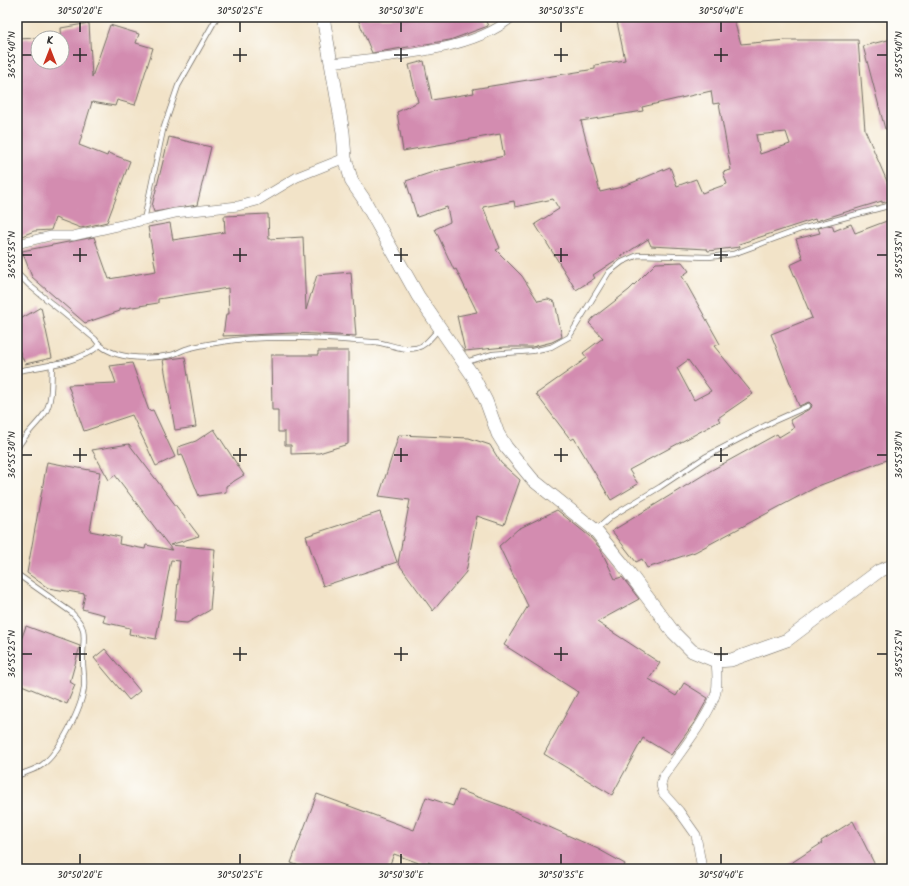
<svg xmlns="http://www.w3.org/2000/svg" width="909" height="886" font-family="Kalam,sans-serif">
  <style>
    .building { fill: #d38cb0; fill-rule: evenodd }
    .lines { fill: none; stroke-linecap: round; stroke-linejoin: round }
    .lane-casing { stroke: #716b62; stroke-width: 6 }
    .street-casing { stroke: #716b62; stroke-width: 10 }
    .secondary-casing { stroke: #716b62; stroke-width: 14 }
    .lane { stroke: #fff; stroke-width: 4.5 }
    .street { stroke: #fff; stroke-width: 9 }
    .secondary { stroke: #fff; stroke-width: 13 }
    .ticks { fill: none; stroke: #2b2b2b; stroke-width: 1.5 }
    .neatline { fill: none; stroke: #2b2b2b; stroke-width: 1.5 }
    .ticks-label { font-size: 10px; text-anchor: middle; fill: #2b2b2b }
  </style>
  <rect width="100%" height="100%" fill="#fdfcf7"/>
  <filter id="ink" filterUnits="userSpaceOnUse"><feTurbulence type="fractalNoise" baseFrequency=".025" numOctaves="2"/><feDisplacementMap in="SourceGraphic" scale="8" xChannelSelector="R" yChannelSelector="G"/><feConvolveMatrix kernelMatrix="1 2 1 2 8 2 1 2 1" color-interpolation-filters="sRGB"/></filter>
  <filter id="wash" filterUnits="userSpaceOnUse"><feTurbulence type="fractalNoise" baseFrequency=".012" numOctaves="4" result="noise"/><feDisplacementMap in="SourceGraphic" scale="16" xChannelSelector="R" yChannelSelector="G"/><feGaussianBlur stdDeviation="0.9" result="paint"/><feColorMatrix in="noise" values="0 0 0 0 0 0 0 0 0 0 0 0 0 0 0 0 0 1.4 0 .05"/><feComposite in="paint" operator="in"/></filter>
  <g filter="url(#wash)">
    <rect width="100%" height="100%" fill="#f2e3c8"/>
    <g id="blocks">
      <g class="building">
        <polygon points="357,17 484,17 488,26 450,40 372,53"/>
        <path d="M616,17H733L741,44L786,40H858L865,130L892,193V200L882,203V201L816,221L815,219L739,244L740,247L708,251L707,249L651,246L648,239L593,275L595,278L576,290L535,224L559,209L553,199L515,207L514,201L483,207L500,248L496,250L522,276L538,301L548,299L555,302L562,337L552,342L532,347H505L465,351L457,316L477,312L456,269L454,270L435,229L450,222L447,207L417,217L406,181L436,171L504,156L500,134L403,151L397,112L418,102L409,65L424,61L432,100L474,93L473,89L595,69V65L625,60ZM711,91L713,104L719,103L731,170L723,172L727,184L702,193L696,179L677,186L670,167L622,187L600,192L581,121L643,111L642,107ZM786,132L790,144L760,154L756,135Z"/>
        <polygon points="89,23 92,77 110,25 139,34 136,43 153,48 135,105 117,100 115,106 92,102 79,145 107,156 108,153 130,161 107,222 81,228 55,218 51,230 34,231 17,238 17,39 38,38 38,62 63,62 61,28"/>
        <polygon points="892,39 892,127 885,129 863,46"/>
        <polygon points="169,137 211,147 197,205 154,212 152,206"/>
        <polygon points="268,214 269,239 303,237 306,310 317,275 351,272 356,336 294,333 223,336 226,314 229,314 228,288 158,299 158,303 120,309 120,311 85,323 32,277 22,251 94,237 109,279 156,271 148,227 170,223 173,240 225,232 224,216"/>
        <polygon points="892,219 892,458 818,486 695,552 647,568 642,559 636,562 612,531 710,471 777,434 779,437 794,428 790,420 811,408 812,405 809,402 799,406 771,334 812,318 790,265 803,259 796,239 820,233 818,228 832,225 834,231 851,224 855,233"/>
        <path d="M682,262L689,271L682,276L720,344L714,346L753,394L718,418L720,421L629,470L638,484L611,500L574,438L571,440L536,394L587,358L583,353L603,338L589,323L593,318L629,290L656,263ZM688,360L711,391L694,400L677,368Z"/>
        <polygon points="41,307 52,358 25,364 17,345 17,321"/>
        <polygon points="318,351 348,351 348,444 319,453 291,454 291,445 285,445 285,432 278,432 278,410 272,410 271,355 318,355"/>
        <polygon points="185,357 196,427 175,430 163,360"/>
        <polygon points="132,363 149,411 153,410 175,457 156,466 132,415 84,431 68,385 116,383 110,366"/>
        <polygon points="214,429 244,475 226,486 226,492 199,496 182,454 179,455 178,447 196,441"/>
        <polygon points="399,435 469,438 490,445 501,463 520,480 504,525 477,516 466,572 433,611 398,563 410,500 379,496"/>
        <polygon points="129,444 199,536 170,545 215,549 210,610 187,623 174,622 180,561 171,560 156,639 129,634 130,628 103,622 105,615 82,609 85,594 48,588 27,573 47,462 100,472 90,531 120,537 119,544 145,549 146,545 172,550 115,475 109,480 92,450"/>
        <polygon points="557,510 589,536 600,548 615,579 622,577 639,599 597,622 660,663 649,679 676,696 684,683 708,698 696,720 671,755 643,738 612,795 544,754 578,692 504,645 528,606 499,546 518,529"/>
        <polygon points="380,512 397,562 323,586 306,536"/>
        <polygon points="26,626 80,646 70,682 75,685 67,704 17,683 17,651"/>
        <polygon points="105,649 140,691 129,700 94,658"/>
        <polygon points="459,790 505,807 598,849 625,864 623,869 445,869 428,862 427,866 394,854 388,869 308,869 291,863 317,794 414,830 426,797 453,806"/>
        <polygon points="853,821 877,869 782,869 822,843 821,841"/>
      </g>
    </g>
  </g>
  <g filter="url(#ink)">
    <use href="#blocks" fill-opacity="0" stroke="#716b62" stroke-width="1"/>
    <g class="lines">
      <g class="lane-casing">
        <g id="lane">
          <polyline points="144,220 163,130 178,86 217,17"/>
          <path d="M17,273L29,285L95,339C109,360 148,360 171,355C177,354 183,349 190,348C205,344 220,342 235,340C281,335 328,339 374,342C388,343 402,351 416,348C426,346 432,336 439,329"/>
          <polyline points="466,362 493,354 532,351 551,347 569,337 609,272 622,262 638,255 709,257 733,254 801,229 892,205"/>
          <path d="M17,371C43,366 78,363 99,346"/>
          <path d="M17,449C24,435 36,426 45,413C53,400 51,379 52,364"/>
          <polyline points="597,529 612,516 660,487 705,457 772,422 808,406"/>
          <path d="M17,574L71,612C87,628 84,633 83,654C82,665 85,676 84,687C82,708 59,753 42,765C35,770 25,772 17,776"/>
        </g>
      </g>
      <g class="street-casing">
        <g id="street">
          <path d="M331,63C382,57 474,52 512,17"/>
          <polyline points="17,244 50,236 73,236 175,213 238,206 257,201 297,177 345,158"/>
          <path d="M702,869L696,835L679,811L663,793L661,785L663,777C677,757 711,714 716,692C718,682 717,672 716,661"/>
        </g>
      </g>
      <g class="secondary-casing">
        <polyline id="secondary" points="323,17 343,132 345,158 352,182 363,198 418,296 473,376 486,401 498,434 506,447 533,480 595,530 621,562 674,633 692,651 716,661 731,660 787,640 879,571 892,566"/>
      </g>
      <use href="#lane" class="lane"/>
      <use href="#street" class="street"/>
      <use href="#secondary" class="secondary"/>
    </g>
  </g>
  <path class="ticks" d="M80,22V32M240,22V32M401,22V32M561,22V32M721,22V32M80,48V62M240,48V62M401,48V62M561,48V62M721,48V62M22,55H32M73,55H87M233,55H247M394,55H408M554,55H568M714,55H728M877,55H887M80,248V262M240,248V262M401,248V262M561,248V262M721,248V262M22,255H32M73,255H87M233,255H247M394,255H408M554,255H568M714,255H728M877,255H887M80,448V462M240,448V462M401,448V462M561,448V462M721,448V462M22,455H32M73,455H87M233,455H247M394,455H408M554,455H568M714,455H728M877,455H887M80,647V661M240,647V661M401,647V661M561,647V661M721,647V661M22,654H32M73,654H87M233,654H247M394,654H408M554,654H568M714,654H728M877,654H887M80,854V864M240,854V864M401,854V864M561,854V864M721,854V864"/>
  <rect width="909" height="886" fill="none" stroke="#fdfcf7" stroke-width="44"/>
  <g transform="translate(50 50)"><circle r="19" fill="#fdfcf7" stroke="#a9a8a5"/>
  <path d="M0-3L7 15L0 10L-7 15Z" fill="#c8321e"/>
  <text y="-6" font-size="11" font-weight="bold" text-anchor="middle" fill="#2b2b2b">K</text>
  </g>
  <rect x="22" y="22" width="865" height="842" class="neatline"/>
  <g class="ticks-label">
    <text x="80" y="14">30°50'20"E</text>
    <text x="240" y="14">30°50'25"E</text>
    <text x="401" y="14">30°50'30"E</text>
    <text x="561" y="14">30°50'35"E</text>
    <text x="721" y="14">30°50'40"E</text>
    <text transform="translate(11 55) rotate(-90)" y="4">36°55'40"N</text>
    <text transform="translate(898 55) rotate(-90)" y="4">36°55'40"N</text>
    <text transform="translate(11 255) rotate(-90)" y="4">36°55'35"N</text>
    <text transform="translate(898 255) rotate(-90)" y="4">36°55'35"N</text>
    <text transform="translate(11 455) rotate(-90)" y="4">36°55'30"N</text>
    <text transform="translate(898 455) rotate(-90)" y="4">36°55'30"N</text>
    <text transform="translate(11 654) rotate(-90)" y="4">36°55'25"N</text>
    <text transform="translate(898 654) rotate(-90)" y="4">36°55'25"N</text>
    <text x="80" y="878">30°50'20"E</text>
    <text x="240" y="878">30°50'25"E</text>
    <text x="401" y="878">30°50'30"E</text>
    <text x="561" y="878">30°50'35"E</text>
    <text x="721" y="878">30°50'40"E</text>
  </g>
</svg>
